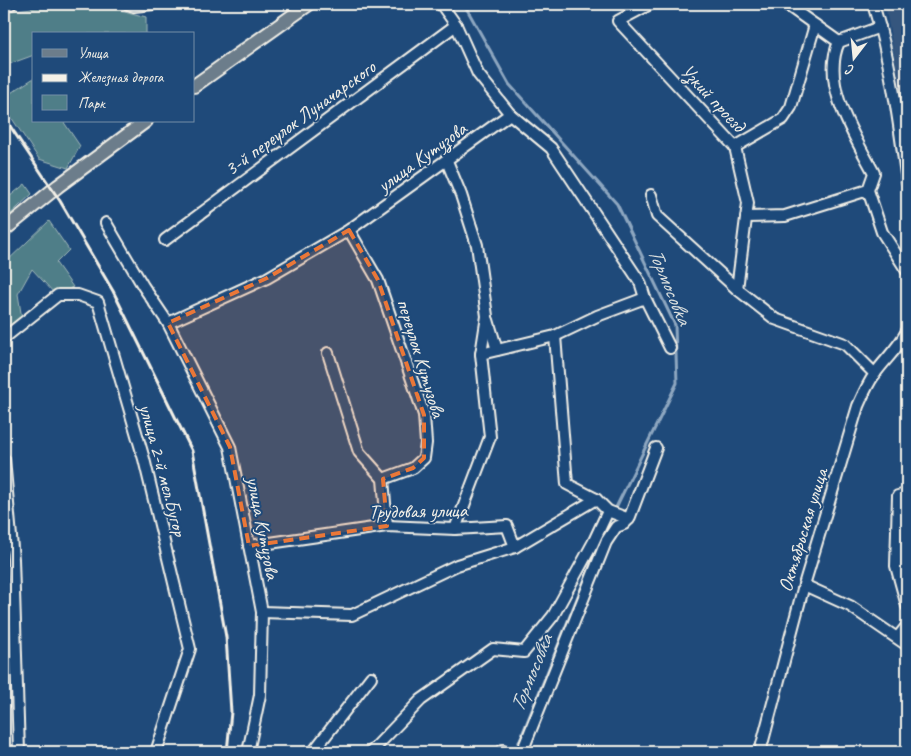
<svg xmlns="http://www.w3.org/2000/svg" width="911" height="756" font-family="Caveat,sans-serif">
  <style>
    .built { fill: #35567e }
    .green { fill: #4f7e88; stroke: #a2b8b8 }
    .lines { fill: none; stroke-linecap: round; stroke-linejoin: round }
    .stream { stroke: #8ea7c0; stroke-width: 3 }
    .minor-casing { stroke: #f4f1e8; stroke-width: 14 }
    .major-casing { stroke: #f4f1e8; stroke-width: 16 }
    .minor { stroke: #1f4a7a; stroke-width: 10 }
    .major { stroke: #6c7d8b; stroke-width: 12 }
    .rail { stroke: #f4f1e8; stroke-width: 3 }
    .marked { fill: #ea7738; fill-opacity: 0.2; stroke: #ea7738; stroke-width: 4; stroke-dasharray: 10 6; stroke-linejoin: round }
    .labels { text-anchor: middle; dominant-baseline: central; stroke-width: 4; stroke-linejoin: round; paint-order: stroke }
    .street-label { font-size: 20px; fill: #f4f1e8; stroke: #1f4a7a }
    .water-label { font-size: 21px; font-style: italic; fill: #dadfde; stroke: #1f4a7a }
  </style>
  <rect width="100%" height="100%" fill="#1f4a7a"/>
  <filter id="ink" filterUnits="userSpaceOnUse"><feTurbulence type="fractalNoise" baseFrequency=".02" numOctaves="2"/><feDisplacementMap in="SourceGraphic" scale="10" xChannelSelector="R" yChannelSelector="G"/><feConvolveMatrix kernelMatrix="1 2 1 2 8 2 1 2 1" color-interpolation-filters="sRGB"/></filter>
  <g filter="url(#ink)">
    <polygon class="built" points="885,4 907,4 907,125"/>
    <g class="green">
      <polygon points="61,4 99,4 146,17 146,34 34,34 34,55 4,66 4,11 33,8"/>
      <polygon points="34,78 34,121 63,121 80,146 68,168 39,159 5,108 6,96"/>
      <polygon points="25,184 32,194 4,220 4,201"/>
      <polygon points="49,221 69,250 56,263 73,287 55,294 32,269 18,294 22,319 4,343 4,264"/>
    </g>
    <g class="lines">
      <polyline class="stream" points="464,4 509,84 617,204 675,325 677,383 602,536 515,752"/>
      <g class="minor-casing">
        <g id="minor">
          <polyline points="128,4 134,6 153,4"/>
          <polyline points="441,4 456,25 478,74 510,114 551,148 640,282 645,298 670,348"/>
          <polyline points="650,4 618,21 735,147 748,203 737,289 775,319 845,344 875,374"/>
          <polyline points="782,4 787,5 839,42"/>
          <path d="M873,4C891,61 899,123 907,182"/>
          <polyline points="4,5 11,4"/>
          <path d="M880,27L839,42C820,84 855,137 874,173L868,190L882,232L907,271"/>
          <polyline points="735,147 783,119 791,107 815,25"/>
          <polyline points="447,161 461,195 477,245 487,316 481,354 490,437 455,529"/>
          <polyline points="651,195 657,216 737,289"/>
          <polyline points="746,217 785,216 868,190"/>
          <polyline points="106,223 143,286 168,323 230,447 262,612 260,695 248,752"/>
          <polyline points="349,230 378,280 424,415 426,443 424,458 413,468 383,479"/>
          <polyline points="165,240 456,25"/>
          <polyline points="488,320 497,350"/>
          <polyline points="168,323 267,278 349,230 510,114"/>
          <polyline points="555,336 567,484 596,499"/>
          <polyline points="4,338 58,295 78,295 98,302 144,459 190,649 156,752"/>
          <polyline points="328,353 359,452 383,479 387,526"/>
          <polyline points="481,354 555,336 597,316 645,298"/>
          <polyline points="4,459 13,559 19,752"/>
          <polyline points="907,494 898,496 896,566 907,606"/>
          <polyline points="249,546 387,526 455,529 507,526 515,547"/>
          <polyline points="804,585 850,606 907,645"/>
          <polyline points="262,612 352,615 457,565 515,547 596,499 608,511 629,519"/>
          <polyline points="898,637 907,626"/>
          <polyline points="313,752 371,677"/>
          <polyline points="371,752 421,700 493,649 524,652 553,616 593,543 608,511"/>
          <polyline points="502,752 503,750"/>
          <polyline points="522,752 606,542 616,527 624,524 629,519 656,448"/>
          <path d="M760,752L804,585L858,406C863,395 867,385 874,375C885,359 898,349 907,331"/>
        </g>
      </g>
      <g class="major-casing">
        <g id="major">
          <polyline points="194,86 309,4"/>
          <polyline points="4,230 58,186 146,121"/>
        </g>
      </g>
      <use href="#minor" class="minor"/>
      <use href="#major" class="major"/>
      <polyline class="rail" points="4,117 60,201 113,291 192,451 226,637 231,712 227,752"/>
    </g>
  </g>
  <path class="marked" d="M349,230L378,280L424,415V458L413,468L383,479L387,526L249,546L230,447L168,323L267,278Z"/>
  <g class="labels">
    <g class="street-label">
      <text transform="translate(713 98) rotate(47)">Узкий проезд</text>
      <text transform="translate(300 118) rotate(-36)">3-й переулок Луначарского</text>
      <text transform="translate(422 157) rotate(-36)">улица Кутузова</text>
      <text transform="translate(421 358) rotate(73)">переулок Кутузова</text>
      <text transform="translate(163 470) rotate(75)">улица 2-й мел.Бугор</text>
      <text transform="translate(418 511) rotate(-1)">Трудовая улица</text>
      <text transform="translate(263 528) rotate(79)">улица Кутузова</text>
      <text transform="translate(803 530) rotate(-73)">Октябрьская улица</text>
    </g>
    <g class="water-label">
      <text transform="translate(670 286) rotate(67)">Тормосовка</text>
      <text transform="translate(531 673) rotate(-68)">Тормосовка</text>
    </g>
  </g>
  <rect width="911" height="756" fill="none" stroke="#1f4a7a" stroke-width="20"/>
  <rect x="10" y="10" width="891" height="736" fill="none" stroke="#f4f1e8" stroke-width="2" filter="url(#ink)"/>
  <rect x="32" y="32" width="162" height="90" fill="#1f4a7a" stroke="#748da6"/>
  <rect x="42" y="49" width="25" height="8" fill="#6c7d8b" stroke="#748da6"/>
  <text x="78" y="58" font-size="15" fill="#f4f1e8">Улица</text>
  <rect x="42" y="74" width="25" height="8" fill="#f4f1e8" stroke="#748da6"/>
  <text x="78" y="82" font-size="15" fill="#f4f1e8">Железная дорога</text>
  <rect x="42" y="95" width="25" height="15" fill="#4f7e88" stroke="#748da6"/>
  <text x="78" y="108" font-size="15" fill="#f4f1e8">Парк</text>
  <g transform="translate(854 58) rotate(196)" stroke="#1f4a7a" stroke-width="4" paint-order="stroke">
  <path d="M0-4L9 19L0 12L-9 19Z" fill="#f4f1e8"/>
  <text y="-8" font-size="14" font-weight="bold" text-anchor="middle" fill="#f4f1e8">С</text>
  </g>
</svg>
